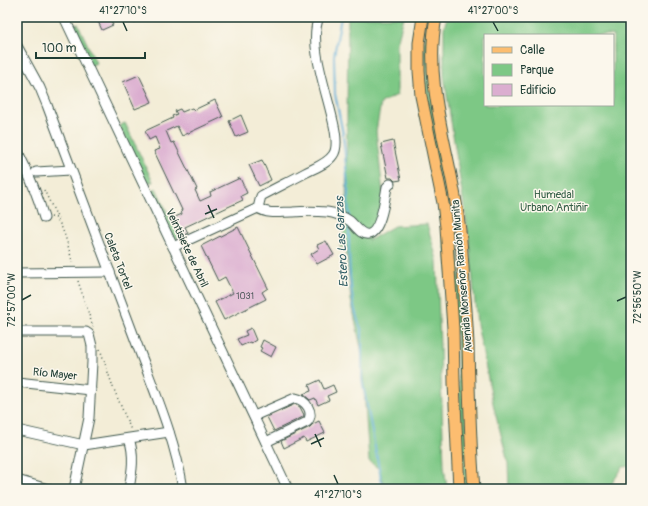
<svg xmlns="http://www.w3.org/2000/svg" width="648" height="506" font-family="Pangolin,sans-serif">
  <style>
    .green { fill: #7dc885; stroke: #4e825c; fill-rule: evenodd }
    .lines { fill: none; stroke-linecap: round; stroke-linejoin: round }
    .stream { stroke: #5faed9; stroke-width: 2 }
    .building { fill: #dbaed0 }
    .minor-casing { stroke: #3f574c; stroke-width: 11 }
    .major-casing { stroke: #3f574c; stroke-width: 13 }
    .path { stroke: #3f574c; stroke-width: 1.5; stroke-dasharray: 1 3; stroke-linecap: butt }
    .minor { stroke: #fff; stroke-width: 9 }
    .major { stroke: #fcbd6f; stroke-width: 11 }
    .ticks { fill: none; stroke: #1f3d34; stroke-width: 1.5 }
    .labels { text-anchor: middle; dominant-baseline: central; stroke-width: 3; stroke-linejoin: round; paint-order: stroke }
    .number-label { font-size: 9px; fill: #4e595b }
    .park-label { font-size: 11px; fill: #366048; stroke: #fbf7ec }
    .street-label { font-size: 11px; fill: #1f3d34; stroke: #fbf7ec }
    .water-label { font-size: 12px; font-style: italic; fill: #325f66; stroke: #fbf7ec }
    .neatline { fill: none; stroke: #1f3d34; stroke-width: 1.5 }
    .ticks-label { font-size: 10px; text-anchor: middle; fill: #1f3d34 }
  </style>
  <rect width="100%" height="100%" fill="#fbf7ec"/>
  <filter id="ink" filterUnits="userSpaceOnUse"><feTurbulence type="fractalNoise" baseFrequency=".025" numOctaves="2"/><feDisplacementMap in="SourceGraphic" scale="8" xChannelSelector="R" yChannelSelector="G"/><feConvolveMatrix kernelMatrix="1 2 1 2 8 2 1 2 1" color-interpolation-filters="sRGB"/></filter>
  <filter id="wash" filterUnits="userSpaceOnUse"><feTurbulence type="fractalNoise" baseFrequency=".012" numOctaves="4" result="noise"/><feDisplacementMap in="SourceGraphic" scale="16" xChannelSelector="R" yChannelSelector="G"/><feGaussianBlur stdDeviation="0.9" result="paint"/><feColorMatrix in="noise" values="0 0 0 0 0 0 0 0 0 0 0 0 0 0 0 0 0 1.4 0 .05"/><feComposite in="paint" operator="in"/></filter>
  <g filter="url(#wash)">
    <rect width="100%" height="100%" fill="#f3edd7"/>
    <g class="green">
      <polygon points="348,17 404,17 397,43 397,95 381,103 376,131 385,211 368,241 394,226 427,224 437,260 444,466 447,489 385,489 379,469 369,461 361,348 351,300 346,247 340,248 346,220"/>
      <polygon points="426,17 432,17 450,186 459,260 470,489 463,489 457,339 425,95 423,53"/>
      <path d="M447,17H631V466L623,467L608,489H509L508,463L494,408L477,324L469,238L444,76V28ZM485,35H613V105H485Z"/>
      <polygon points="78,24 96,63 90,66 72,27"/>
      <polygon points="125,123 153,182 145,182 119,126"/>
      <polygon points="156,188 179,237 174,240 151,193 152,191"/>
    </g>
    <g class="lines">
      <g class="stream">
        <polyline points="341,17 334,56 335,94 343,134 348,187 348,194 349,217"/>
        <path d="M349,224C349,256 348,301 362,331V379L383,489"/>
      </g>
    </g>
    <g id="blocks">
      <g class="building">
        <polygon points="96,17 109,17 113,25 102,30"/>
        <polygon points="139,75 152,102 135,109 123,82"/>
        <polygon points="215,100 223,117 182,136 177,126 166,131 171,143 174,142 197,189 195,190 200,201 211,196 210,192 240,178 247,193 241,196 243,200 185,227 188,233 182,236 173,218 182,214 181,210 182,210 154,151 160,149 155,137 149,140 145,131 173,118 172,116 177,114 175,111 180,109 182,112 192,108 194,110"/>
        <polygon points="241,115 248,132 236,137 229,121"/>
        <polygon points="393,141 401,180 395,181 392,178 388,178 381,144"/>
        <polygon points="262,160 271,180 259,186 249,165"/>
        <polygon points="238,227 268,288 262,292 266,299 224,320 215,302 233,293 225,277 218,281 201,246"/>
        <polygon points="326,241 334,255 317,264 311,254 319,249 317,245"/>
        <polygon points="251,328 256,340 251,343 250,342 241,346 237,339 247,335 245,331"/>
        <polygon points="263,340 276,347 271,357 260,351 262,348 260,347"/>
        <polygon points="320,380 324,389 333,385 336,392 327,396 329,400 318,405 315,398 310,400 303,394 311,391 309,385"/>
        <polygon points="295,404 300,407 304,415 303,417 274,431 267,417"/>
        <polygon points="319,421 325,433 306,442 304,438 284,448 281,441 310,427 313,424"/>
      </g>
    </g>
  </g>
  <g filter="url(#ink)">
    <use href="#blocks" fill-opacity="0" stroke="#3f574c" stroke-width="1"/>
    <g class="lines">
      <g class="minor-casing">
        <g id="minor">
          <polyline points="64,17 288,489"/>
          <polyline points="133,17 134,17"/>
          <path d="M17,46L40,88L47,105C76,183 105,261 135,339C153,388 175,437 183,489"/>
          <path d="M17,150C27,170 38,196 44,218"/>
          <polyline points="36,172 71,170"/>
          <path d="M258,208C269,215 280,212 293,212C304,211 316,211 327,212C334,213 344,217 350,221C355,225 361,236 369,234C381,231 385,197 387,187L390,184"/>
          <path d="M173,247L258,208L261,196C276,188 290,181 305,173C314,168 327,164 333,155C348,135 303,54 319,17"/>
          <polyline points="17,273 110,272"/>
          <polyline points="17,332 86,332 89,334 92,346 92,362 89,418 74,489"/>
          <polyline points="17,382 91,390"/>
          <path d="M254,416L295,398C306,400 315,413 307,422L266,442"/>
          <polyline points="17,430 84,445 169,432"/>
          <path d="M129,439C135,455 132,472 129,489"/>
          <polyline points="17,480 48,489"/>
        </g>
      </g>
      <g class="major-casing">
        <g id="major">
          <polyline points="423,17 419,43 419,71 421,96 443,203 446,227 453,328 454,383 459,489"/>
          <path d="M436,17C423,88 451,153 459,223C462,244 463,265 464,286C466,306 467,325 468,344C469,392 470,441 474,489"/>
        </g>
      </g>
      <g class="path">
        <polyline points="17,134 21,143"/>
        <polyline points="44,190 58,219"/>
        <path d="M51,217L56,218C65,229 69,251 73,264"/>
        <polyline points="78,281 93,327"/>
        <polyline points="100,349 113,387 131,430"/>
      </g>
      <use href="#minor" class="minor"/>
      <use href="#major" class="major"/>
    </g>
  </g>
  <path class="ticks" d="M123,22L127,31M493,22L498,31M208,205L214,218M205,214L217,209M22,300L31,295M617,301L626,297M315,434L321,447M311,444L324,438M334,475L338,484"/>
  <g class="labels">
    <g class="number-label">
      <text x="245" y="296">1031</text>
    </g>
    <g class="park-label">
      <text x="554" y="194">Humedal<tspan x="554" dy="13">Urbano Antiñir</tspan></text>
    </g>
    <g class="street-label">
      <text transform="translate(187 248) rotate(65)">Veintisiete de Abril</text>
      <text transform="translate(118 261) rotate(69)">Caleta Tortel</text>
      <text transform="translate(462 276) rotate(-95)">Avenida Monseñor Ramón Munita</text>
      <text transform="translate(55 374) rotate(6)">Río Mayer</text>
    </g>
    <g class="water-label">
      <text transform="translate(342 242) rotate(-93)">Estero Las Garzas</text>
    </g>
  </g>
  <rect width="648" height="506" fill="none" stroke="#fbf7ec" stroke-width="44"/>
  <rect x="484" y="34" width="130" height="72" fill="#fbf7ec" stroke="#a3ada2"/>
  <rect x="492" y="47" width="20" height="6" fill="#fcbd6f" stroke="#a3ada2"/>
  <text x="520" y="54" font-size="12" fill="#1f3d34">Calle</text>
  <rect x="492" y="64" width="20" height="12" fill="#7dc885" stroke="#a3ada2"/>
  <text x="520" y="74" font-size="12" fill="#1f3d34">Parque</text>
  <rect x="492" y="84" width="20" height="12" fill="#dbaed0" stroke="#a3ada2"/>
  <text x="520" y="94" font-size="12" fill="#1f3d34">Edificio</text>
  <path d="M36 52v6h109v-6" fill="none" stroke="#1f3d34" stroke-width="2"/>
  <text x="42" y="52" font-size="12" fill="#1f3d34" stroke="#fbf7ec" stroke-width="3" paint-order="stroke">100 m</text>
  <rect x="22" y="22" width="604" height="462" class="neatline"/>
  <g class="ticks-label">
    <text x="123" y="14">41°27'10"S</text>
    <text x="493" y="14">41°27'00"S</text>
    <text transform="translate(637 297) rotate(-90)" y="4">72°56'50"W</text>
    <text transform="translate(11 300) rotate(-90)" y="4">72°57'00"W</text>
    <text x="338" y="498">41°27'10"S</text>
  </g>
</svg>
